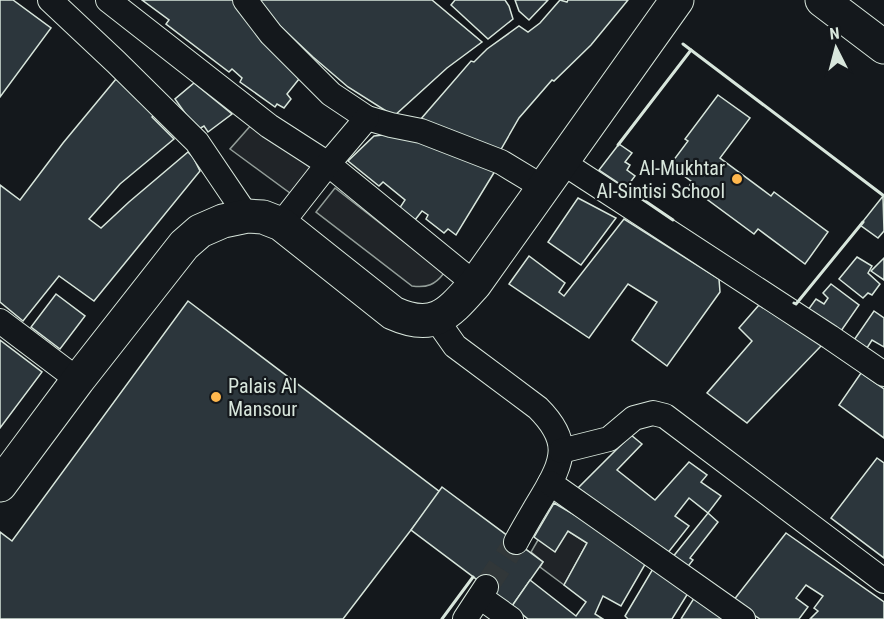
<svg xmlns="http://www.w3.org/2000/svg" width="884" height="619" font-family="'Roboto Condensed',sans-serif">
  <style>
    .green { fill: #202428; stroke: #939e99; stroke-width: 1.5 }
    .building { fill: #2c363c; stroke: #d8e6dc; stroke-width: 1.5 }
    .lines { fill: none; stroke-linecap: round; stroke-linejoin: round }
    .street-tunnel { stroke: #313739; stroke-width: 24; stroke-dasharray: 24 12; stroke-linecap: butt }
    .street-casing { stroke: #d8e6dc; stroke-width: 26 }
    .secondary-casing { stroke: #d8e6dc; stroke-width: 35 }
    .street { stroke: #14181c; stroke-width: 24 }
    .secondary { stroke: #14181c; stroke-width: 33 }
    .wall { stroke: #d8e6dc; stroke-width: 3 }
    .poi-dot { fill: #ffb74d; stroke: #14181c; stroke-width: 2 }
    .labels { text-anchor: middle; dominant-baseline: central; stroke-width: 4.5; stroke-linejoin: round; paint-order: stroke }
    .poi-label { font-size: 20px; fill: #d8e6dc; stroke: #14181c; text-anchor: end }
  </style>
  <rect width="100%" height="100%" fill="#14181c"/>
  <g class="green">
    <polygon points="252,124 311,168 290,193 230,149"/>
    <path d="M335,188L444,273C435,285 427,288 412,286L316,212Z"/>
    <polygon points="568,531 587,543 564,585 540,567 543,562 531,552 538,540"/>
  </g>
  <g class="building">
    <polygon points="0,0 13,0 51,28 0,97"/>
    <polygon points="142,0 237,0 265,40 299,79 287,94 291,99 284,108 277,104 275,107 240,82 242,78 232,69 229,72 166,24 169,20"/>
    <polygon points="256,0 432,0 482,42 447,68 394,116 348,87 313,57 278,24"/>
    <polygon points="455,0 505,0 509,6 513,19 488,39 451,5"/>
    <polygon points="515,0 548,0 529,20 519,11"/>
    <polygon points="560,0 567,2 568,0 628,0 591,45 554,81 552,80 519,118 500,151 420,120 471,61 474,62 487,49 519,26 528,32 540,23"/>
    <polygon points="116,79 138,93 155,114 152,117 174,139 120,184 89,219 101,228 129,202 188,152 193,157 200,171 94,301 59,276 23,321 0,302 0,185 20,200 63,143"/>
    <polygon points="194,83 232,114 208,132 204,126 197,130 175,99"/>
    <polygon points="718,95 750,118 720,158 771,196 774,192 828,232 805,264 758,229 754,234 689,186 692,182 670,165 688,141 685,139"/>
    <polygon points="392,134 411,138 495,171 456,235 448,229 444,233 426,219 428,215 422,211 415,220 399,209 405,200 383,182 379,186 348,161 374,136"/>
    <polygon points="619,144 632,153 625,162 630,165 627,170 635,176 626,188 599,170"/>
    <polygon points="883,196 884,231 878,238 860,225"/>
    <polygon points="578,198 616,218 581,265 548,242"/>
    <polygon points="624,219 719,279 720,292 667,366 632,340 657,302 628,284 589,338 509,284 529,256 565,283 559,292 564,296"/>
    <polygon points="857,257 872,266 868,273 880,284 872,295 868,293 863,298 839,279"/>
    <polygon points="884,258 884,280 871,271"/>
    <polygon points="831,284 859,305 841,331 808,310 816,299 824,304 828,298 823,293"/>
    <polygon points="56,294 85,316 60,349 31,327"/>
    <polygon points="188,301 440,492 343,619 0,619 0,532 12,541"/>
    <polygon points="759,305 822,345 747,423 707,393 752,341 739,328"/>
    <polygon points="874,311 884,318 884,347 872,340 867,348 854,340"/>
    <polygon points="0,340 42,372 0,428"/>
    <polygon points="861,373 884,389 884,438 839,405"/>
    <polygon points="631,435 642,444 617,470 655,500 689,462 707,475 701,482 721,496 708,513 689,498 675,516 689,526 667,554 578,488"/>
    <polygon points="877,458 884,463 884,558 831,518"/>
    <polygon points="442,487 543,562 512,606 411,530"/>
    <polygon points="554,503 602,531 647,561 621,606 603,596 595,614 603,619 528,619 512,606 530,580 576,616 586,602 564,585 587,543 568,531 555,552 534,537"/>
    <polygon points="708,513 718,522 690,558 693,560 686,569 672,558"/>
    <polygon points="786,533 884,602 884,619 810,619 818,611 814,608 823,596 806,585 796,598 808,607 799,619 760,619 733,601"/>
    <polygon points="654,567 690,590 672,619 628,619 625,616"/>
    <polygon points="696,595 734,619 681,619"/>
  </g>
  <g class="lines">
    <polyline class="street-tunnel" points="486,587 516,542"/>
    <g class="street-casing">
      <g id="street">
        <polyline points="50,0 116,62 197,142 247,216"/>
        <polyline points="108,0 269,126 328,164 475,284"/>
        <polyline points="245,0 271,34 331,94 367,118 391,125 421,131 501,162 544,188"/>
        <polyline points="562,162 830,337 884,374"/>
        <polyline points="281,224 328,164 367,118"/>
        <path d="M436,319L455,346L538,408C571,441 564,460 542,497C533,512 524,527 516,542"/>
        <polyline points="0,321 78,380"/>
        <polyline points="561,451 609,439 634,418 653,413 665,416 884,581"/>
        <polyline points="550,483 743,619"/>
        <polyline points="480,597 511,619"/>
        <polyline points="465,619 486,587"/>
      </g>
    </g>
    <g class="secondary-casing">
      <g id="secondary">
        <polyline points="822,0 884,47"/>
        <path d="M0,485L78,380L184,245L200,231L223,221L247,216L263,217L281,224L393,313C435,332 449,313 475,284L677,0"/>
      </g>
    </g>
    <use href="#street" class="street"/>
    <use href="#secondary" class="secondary"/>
    <g class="wall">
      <polyline points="683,44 884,196"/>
      <polyline points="618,145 691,50"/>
      <polyline points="623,186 673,220"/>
      <polyline points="794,303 796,304 863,222"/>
      <polyline points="442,619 473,577"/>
    </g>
  </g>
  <g class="poi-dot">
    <circle cx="737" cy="179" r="6"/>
    <circle cx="216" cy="397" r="6"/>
  </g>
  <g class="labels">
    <g class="poi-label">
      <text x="725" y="168">Al-Mukhtar<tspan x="725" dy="23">Al-Sintisi School</tspan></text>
      <text x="228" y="386" text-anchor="start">Palais Al<tspan x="228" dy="23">Mansour</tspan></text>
    </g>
  </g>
  <g transform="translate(836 48) rotate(354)" stroke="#14181c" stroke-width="4.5" paint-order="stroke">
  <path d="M0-4.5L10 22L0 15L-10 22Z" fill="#d8e6dc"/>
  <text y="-9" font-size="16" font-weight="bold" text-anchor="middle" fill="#d8e6dc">N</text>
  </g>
</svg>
